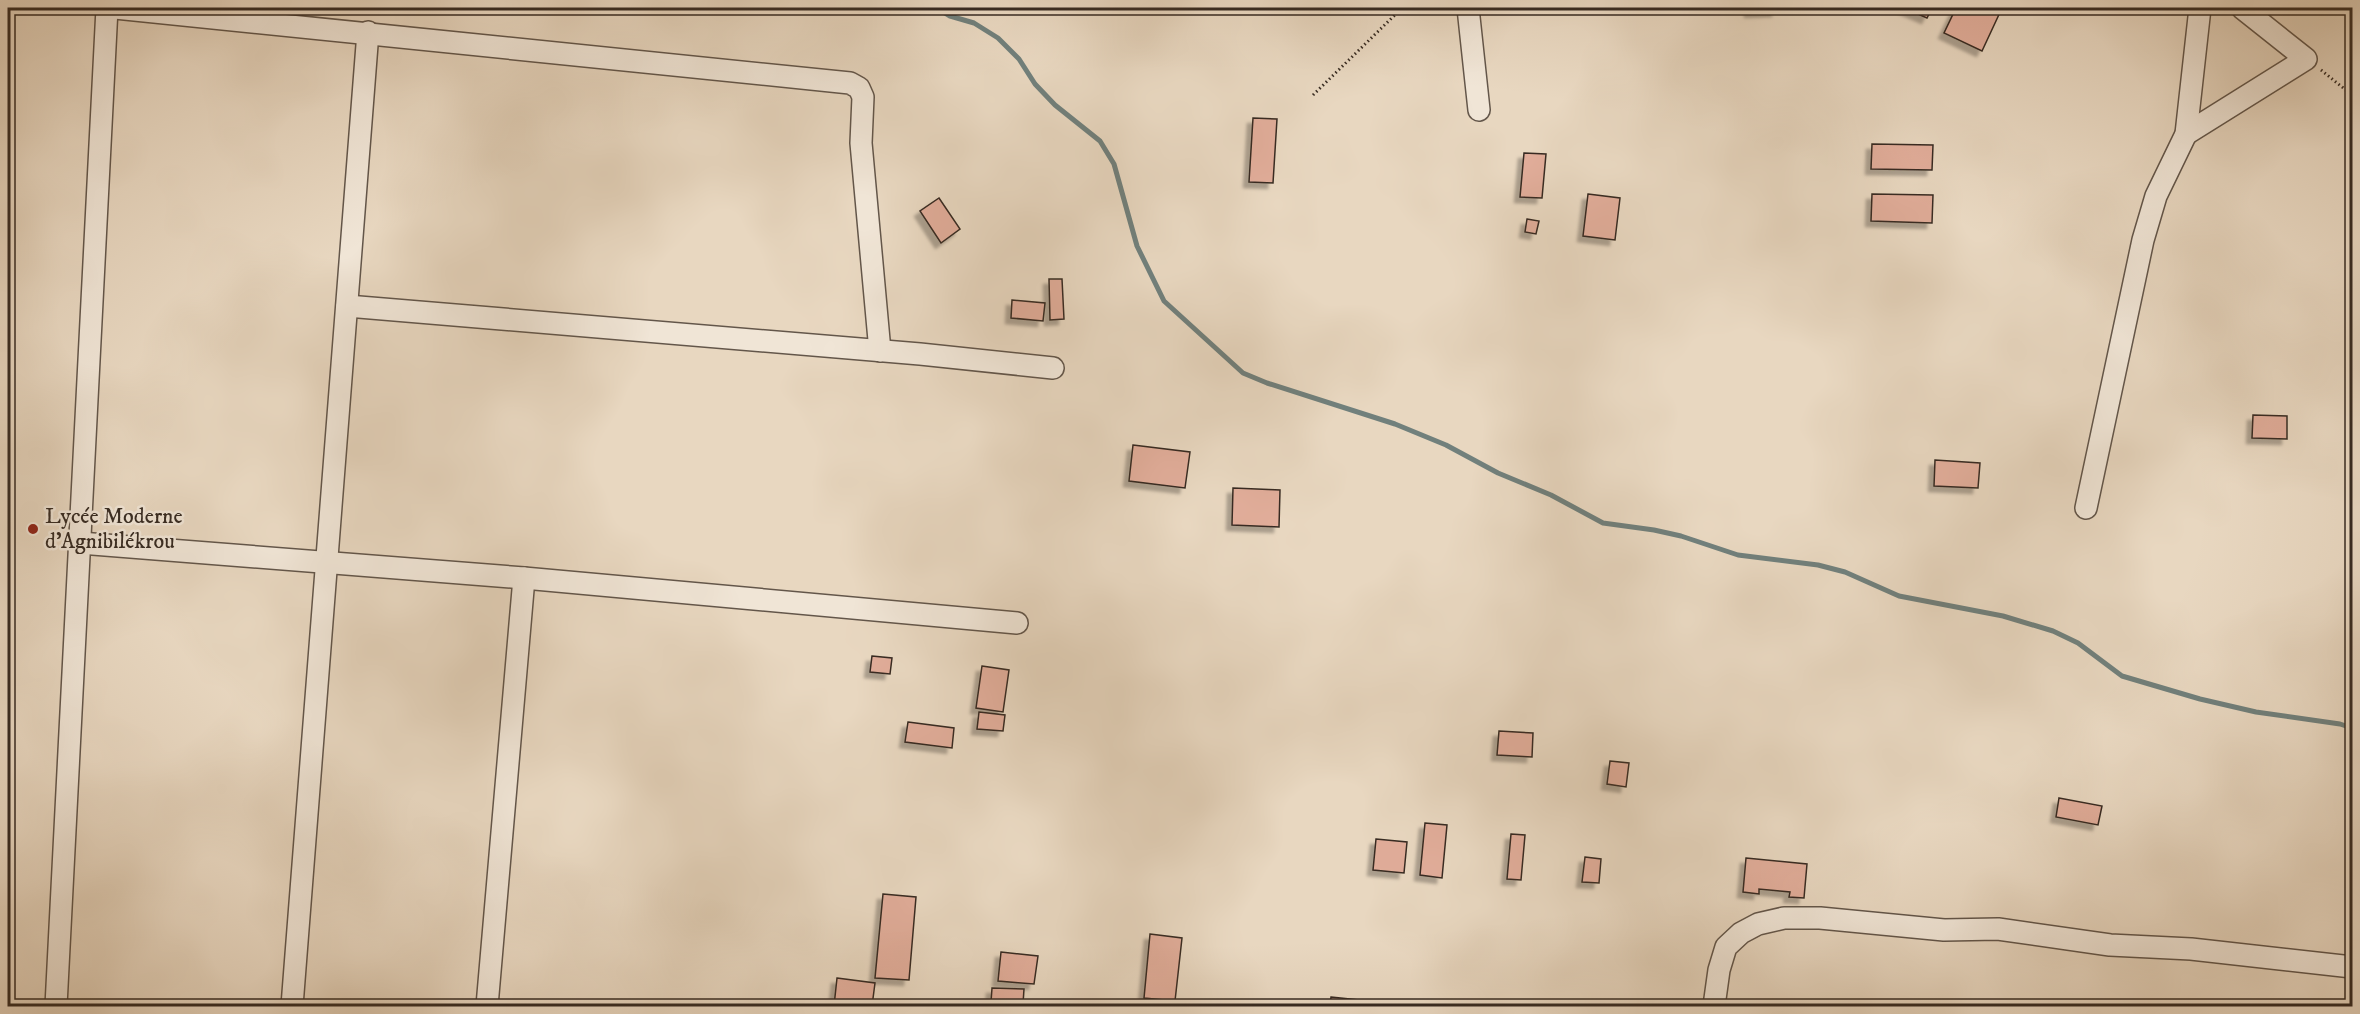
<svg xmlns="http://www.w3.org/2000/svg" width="2360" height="1014" font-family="'IM FELL DW Pica',serif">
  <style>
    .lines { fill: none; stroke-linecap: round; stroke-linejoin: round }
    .stream { stroke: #71807c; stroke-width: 5 }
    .building { fill: #e1ad9a; stroke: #372b22; stroke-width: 1.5; filter: url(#shadow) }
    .minor-casing { stroke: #63564a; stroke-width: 24 }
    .path { stroke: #372b22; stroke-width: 3; stroke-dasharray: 1.5 3; stroke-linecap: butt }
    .minor { stroke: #f0e5d6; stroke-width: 21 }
    .poi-dot { fill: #8f2418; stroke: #f0e5d6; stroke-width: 2 }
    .labels { text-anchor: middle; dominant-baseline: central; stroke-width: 5; stroke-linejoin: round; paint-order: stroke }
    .poi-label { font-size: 22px; fill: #372b22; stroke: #f0e5d6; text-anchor: start }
  </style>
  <defs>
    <filter id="shadow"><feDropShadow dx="-5.5" dy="5.5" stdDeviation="1.5" flood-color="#0004"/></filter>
  </defs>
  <rect width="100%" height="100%" fill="#e8d7c0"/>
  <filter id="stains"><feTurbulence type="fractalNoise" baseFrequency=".00333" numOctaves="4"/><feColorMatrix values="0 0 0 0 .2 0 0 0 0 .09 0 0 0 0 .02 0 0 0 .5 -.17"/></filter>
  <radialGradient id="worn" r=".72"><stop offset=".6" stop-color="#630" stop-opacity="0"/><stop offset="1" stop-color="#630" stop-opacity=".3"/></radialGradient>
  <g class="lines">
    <polyline class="stream" points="937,8 950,16 974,23 998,38 1019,59 1035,84 1055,105 1100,141 1114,164 1137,246 1164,301 1243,373 1267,383 1395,424 1446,445 1498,473 1551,495 1603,523 1654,530 1681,536 1738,555 1818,565 1845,572 1899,596 2003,616 2053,631 2078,643 2122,676 2200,699 2256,712 2340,724 2352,728"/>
  </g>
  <g class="building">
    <polygon points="1750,8 1777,8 1777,11 1750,12"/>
    <polygon points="1904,8 1932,8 1927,18"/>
    <polygon points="1956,8 2002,8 1982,51 1944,33"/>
    <polygon points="1253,118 1277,119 1273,183 1249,182"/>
    <polygon points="1872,144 1933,145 1932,170 1871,169"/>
    <polygon points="1524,153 1546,154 1542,198 1520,197"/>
    <polygon points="1588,194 1620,198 1615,240 1583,236"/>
    <polygon points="1872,194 1933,195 1932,223 1871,221"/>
    <polygon points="939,198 960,229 941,243 920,211"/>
    <polygon points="1527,219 1539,221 1536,234 1525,232"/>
    <polygon points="1049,279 1062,279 1064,319 1050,320"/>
    <polygon points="1012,300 1045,303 1043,321 1011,318"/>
    <polygon points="2253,415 2287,416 2287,439 2252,438"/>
    <polygon points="1133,445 1190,452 1185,488 1129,481"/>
    <polygon points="1935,460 1980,463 1978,488 1934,486"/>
    <polygon points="1233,488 1280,490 1279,527 1232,525"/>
    <polygon points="872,656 892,658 890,674 870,672"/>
    <polygon points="982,666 1009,670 1003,712 976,708"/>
    <polygon points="979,712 1005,715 1003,731 977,729"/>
    <polygon points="908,722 954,728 952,748 905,742"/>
    <polygon points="1499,731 1533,733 1532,757 1497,755"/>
    <polygon points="1610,761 1629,763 1626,787 1607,784"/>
    <polygon points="2059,798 2102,806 2098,825 2056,817"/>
    <polygon points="1425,823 1447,825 1442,878 1420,875"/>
    <polygon points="1511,834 1525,835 1521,880 1507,879"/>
    <polygon points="1376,839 1407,842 1404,873 1373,870"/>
    <polygon points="1585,857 1601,859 1599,883 1582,882"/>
    <polygon points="1746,858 1807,864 1804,898 1789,897 1790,892 1759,889 1759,894 1743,892"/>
    <polygon points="883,894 916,897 909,980 875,978"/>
    <polygon points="1150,934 1182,938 1175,1001 1144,998"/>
    <polygon points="1001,952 1038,956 1034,984 998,981"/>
    <polygon points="837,978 875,983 872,1006 834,1006"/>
    <polygon points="992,988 1024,989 1023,1004 991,1002"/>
    <polygon points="1331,997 1378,1002 1377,1006 1330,1006"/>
    <polygon points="1409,1001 1457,1005 1457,1006 1409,1006"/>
  </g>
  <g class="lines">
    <g class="minor-casing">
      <g id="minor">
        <polyline points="115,8 850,83 859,88 863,97 861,143 880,351"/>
        <polyline points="1468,8 1479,110"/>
        <polyline points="2186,134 2306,59 2242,8"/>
        <polyline points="347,306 920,354 1053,368"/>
        <polyline points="2086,508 2143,240 2156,196 2186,134 2200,8"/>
        <polyline points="80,543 524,578 1017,623"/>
        <polyline points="56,1006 107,8"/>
        <polyline points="292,1006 368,32"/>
        <polyline points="487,1006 524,578"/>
        <polyline points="1714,1006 1719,970 1726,947 1741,933 1758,924 1784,918 1820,918 1944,930 1998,929 2110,945 2191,949 2352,967"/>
      </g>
    </g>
    <g class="path">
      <polyline points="2321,70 2352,95"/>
      <polyline points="1313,95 1402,8"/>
    </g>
    <use href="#minor" class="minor"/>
  </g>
  <circle class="poi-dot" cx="33" cy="529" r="6"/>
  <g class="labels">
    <g class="poi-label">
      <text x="45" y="516">Lycée Moderne<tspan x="45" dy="25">d'Agnibilékrou</tspan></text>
    </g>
  </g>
  <rect width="2360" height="1014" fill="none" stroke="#e8d7c0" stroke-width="30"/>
  <rect x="9" y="9" width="2342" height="996" fill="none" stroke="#372b22" stroke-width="3"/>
  <rect x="15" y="15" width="2330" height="984" fill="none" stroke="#372b22" stroke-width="1.5"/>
  <rect width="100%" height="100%" filter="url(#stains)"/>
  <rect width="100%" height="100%" fill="url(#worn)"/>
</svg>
